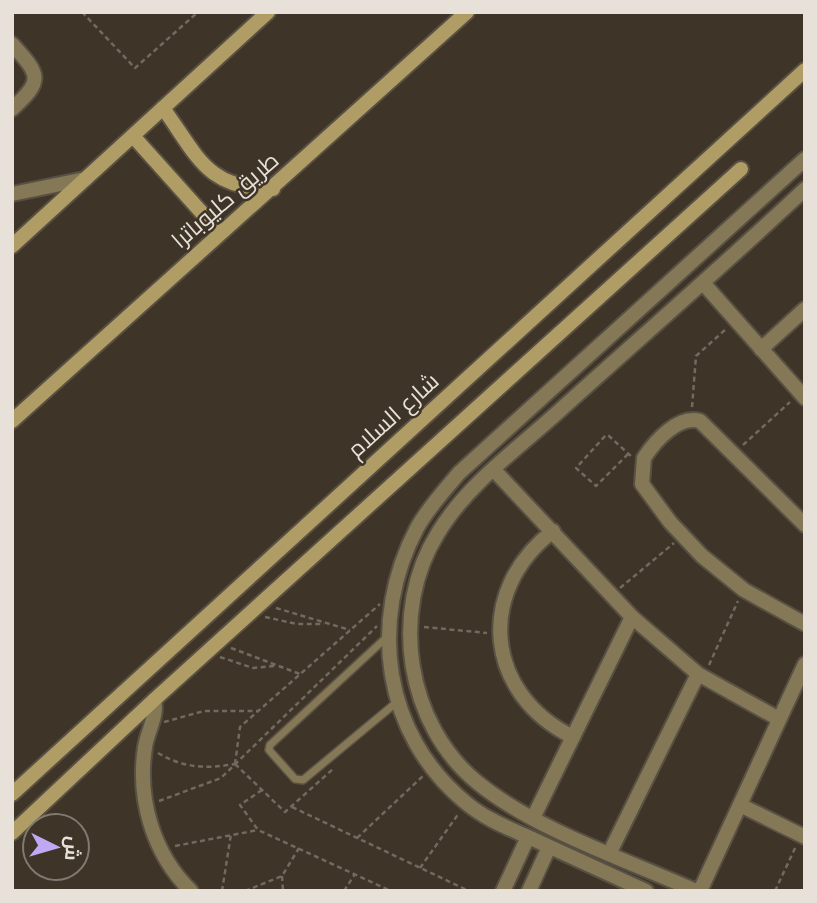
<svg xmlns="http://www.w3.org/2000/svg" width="817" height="903" font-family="Helvetica,Cairo,sans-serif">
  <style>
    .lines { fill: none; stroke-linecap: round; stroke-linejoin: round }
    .service-casing { stroke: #595044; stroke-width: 10 }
    .minor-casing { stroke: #595044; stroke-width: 18 }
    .secondary-casing { stroke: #595044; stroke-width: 18 }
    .path { stroke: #72695f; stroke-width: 2.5; stroke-dasharray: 5 3.5; stroke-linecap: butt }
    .service { stroke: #847856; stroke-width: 7 }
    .minor { stroke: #847856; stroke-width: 14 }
    .secondary { stroke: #b09d65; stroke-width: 14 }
    .labels { text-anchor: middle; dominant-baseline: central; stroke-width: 5; stroke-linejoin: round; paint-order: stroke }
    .street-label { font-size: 23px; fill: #e8e1da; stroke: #3e3428 }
  </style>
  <rect width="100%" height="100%" fill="#3e3428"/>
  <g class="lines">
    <g class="service-casing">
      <polyline id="service" points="388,636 270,745 269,750 295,779 303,780 397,702"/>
    </g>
    <g class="minor-casing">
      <g id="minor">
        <path d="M12,44C40,75 44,80 12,109"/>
        <polyline points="12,194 85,179"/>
        <polyline points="704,284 805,398"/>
        <polyline points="761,349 805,309"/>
        <polyline points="494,470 632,617 698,674 779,719"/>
        <path d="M805,525L700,421C678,415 655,441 644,458L642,484L670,522L702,556L744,590L805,624"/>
        <path d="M553,531C475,591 485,694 573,737"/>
        <path d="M154,700C158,716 147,732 145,747C137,799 153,854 191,891"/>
        <polyline points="740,805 805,837"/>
        <polyline points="533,818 632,617"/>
        <polyline points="610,852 698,674"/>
        <polyline points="503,891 528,837"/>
        <polyline points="529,891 549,847"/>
        <path d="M646,891C609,874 572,857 535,840C511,829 486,820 465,802C383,734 368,621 417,528C428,508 444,491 459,473L805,159"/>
        <path d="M696,891C627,860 536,830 478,783C406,725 389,611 438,533C467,485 516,450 557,413C640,338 724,265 805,189"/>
        <polyline points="700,891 805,664"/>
      </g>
    </g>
    <g class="secondary-casing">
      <g id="secondary">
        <path d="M163,108C198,156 206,189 273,189"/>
        <polyline points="133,136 220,233"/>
        <polyline points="12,246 268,12"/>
        <polyline points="12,421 467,12"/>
        <polyline points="12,794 805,70"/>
        <polyline points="12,833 154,700 741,169"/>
      </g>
    </g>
    <g class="path">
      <polyline points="82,12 135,68 198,12"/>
      <polyline points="692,407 696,356 726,329"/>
      <polyline points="743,445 790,402"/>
      <polyline points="628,454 596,486 576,468 606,435 609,436 632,457"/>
      <polyline points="620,588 674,543"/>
      <polyline points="276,608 350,630"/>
      <polyline points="265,617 297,624 324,624"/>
      <polyline points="424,627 487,633"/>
      <polyline points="231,648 300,674"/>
      <polyline points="220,657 253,668 275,666"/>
      <polyline points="709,665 738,601"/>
      <polyline points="164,722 204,711 258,711"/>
      <path d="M158,753C183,768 207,769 235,764"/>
      <polyline points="235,764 240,727 380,604"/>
      <polyline points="235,764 285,812 333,769"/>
      <polyline points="262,790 240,805 258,830 391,891"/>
      <polyline points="159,801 221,778 377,626"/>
      <polyline points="292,807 469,891"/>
      <polyline points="357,838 424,775"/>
      <polyline points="175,846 258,830"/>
      <polyline points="420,868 459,813"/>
      <polyline points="282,876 283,891"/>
      <polyline points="222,891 231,834"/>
      <polyline points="245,891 282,876 299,848"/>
      <polyline points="344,891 355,874"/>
      <polyline points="775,891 796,846"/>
    </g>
    <use href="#service" class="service"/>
    <use href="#minor" class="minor"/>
    <use href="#secondary" class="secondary"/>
  </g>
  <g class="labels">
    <g class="street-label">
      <text transform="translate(225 200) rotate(-41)">طريق كليوباترا</text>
      <text transform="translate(393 415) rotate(-42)">شارع السلام</text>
    </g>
  </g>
  <rect width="817" height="903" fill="none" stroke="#e8e1da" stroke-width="28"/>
  <g transform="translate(56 847) rotate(95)"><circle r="33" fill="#3e3428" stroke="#82796f" stroke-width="2"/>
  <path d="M0-5L12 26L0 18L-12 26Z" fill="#c1a8f3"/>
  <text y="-10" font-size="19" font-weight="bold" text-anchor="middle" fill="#e8e1da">ش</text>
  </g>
</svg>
